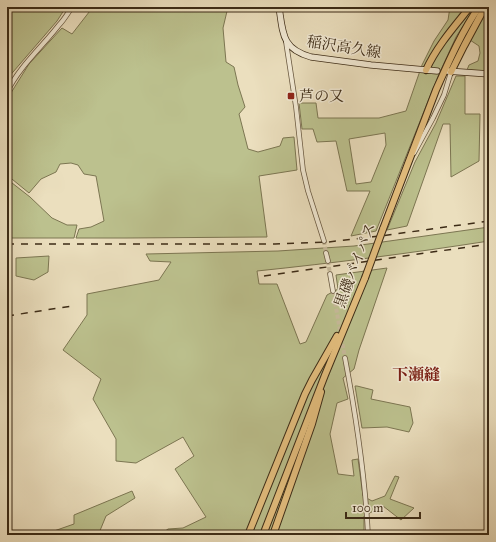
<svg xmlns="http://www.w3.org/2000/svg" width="496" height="542" font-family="'IM FELL Great Primer','Noto Serif JP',serif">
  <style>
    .green { fill: #bcc18e; stroke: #7c7652; fill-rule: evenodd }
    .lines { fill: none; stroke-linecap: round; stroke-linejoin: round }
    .minor-tunnel { stroke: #c8bb9c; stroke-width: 4; stroke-dasharray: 4 2; stroke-linecap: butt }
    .minor-casing { stroke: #685840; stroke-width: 5.5 }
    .secondary-casing { stroke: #3c2b16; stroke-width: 7 }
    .trunk-casing { stroke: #3c2b16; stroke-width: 8 }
    .minor { stroke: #f2ead5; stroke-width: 4 }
    .secondary { stroke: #f2ead5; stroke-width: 5.5 }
    .trunk { stroke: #e6c07f; stroke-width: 6 }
    .rail { stroke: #3c2b16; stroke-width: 1.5; stroke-dasharray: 7 7; stroke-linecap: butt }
    .trunk-bridge-casing { stroke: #3c2b16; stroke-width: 8; stroke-linecap: butt }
    .trunk-bridge { stroke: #e6c07f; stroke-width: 6 }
    .poi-dot { fill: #8f2418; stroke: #f2ead5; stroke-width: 1.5 }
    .labels { text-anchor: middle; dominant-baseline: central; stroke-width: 3; stroke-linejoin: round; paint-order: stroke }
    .street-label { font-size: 15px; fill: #3c2b16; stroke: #f2ead5 }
    .poi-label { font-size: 15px; fill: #3c2b16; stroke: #f2ead5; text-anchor: start }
    .neighbourhood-label { font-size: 16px; font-weight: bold; fill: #7a1f14; stroke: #f2ead5 }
  </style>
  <rect width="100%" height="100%" fill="#ebdfbe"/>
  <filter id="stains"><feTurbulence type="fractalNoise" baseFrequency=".005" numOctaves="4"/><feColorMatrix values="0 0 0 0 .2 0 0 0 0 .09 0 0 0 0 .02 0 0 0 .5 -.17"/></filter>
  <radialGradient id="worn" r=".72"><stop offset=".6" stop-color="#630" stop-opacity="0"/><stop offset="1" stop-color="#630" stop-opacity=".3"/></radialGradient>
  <g class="green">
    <polygon points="7,7 66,7 57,21 7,79"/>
    <polygon points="93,7 228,7 223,28 226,62 234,67 238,85 245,107 239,114 248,149 258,152 280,146 283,138 294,137 297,170 259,176 267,237 127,238 76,238 79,229 91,227 104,221 96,176 84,174 78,165 71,163 60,164 56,172 41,179 29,193 7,175 7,101 9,96 29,64 62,28 72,34"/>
    <path d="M450,7H475L456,37L439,74L376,231L351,236L370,191H347L336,141L317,142L313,129H302L299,103H316L318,118H379L406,111L422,65L434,41L448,20ZM385,133L386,145L371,182L356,184L349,139Z"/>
    <polygon points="488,7 489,7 489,72 467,70 469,65 478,61 480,53 479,46 470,40"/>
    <polygon points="456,76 465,76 465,114 480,114 479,161 451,177 450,124 443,124 407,226 387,230 415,162 436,123"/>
    <polygon points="7,179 30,197 52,218 67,225 77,225 74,238 7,238"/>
    <path d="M489,227V241C412,253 334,263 257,271L259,284H277L300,344L306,342L327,295L338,289L336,275L387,268L359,350L354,369L343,378L348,399L337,403L330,434L338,474L354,476L352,460L358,459L363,496L372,501L385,496L395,476L399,477L390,499L414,508L401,520L383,506L364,516V535H160L168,529L183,528L206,517L175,469L194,456L183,437L136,463L116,461V439L93,399L101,379L63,350L87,315V294L159,280L171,262L150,261L146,254L278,251L354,246Z"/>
    <polygon points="49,256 48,272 34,280 16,276 16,258"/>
    <polygon points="355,386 357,386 373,390 371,399 410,407 413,423 409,432 387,427 362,428"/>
    <polygon points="132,491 135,498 106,516 99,533 99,535 38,535 54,531 74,524 74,515"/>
  </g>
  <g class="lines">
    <g class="minor-tunnel">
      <polyline points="324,241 326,253"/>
      <polyline points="328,261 330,274"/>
      <polyline points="333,291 345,358"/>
    </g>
    <g class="minor-casing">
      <g id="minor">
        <polyline points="286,42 296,107 303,170 308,191 324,241"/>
        <path d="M7,92C19,67 42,47 59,25C64,20 68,13 72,7"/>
        <polyline points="414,153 433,118 444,95 451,72"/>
        <polyline points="326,253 328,261"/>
        <polyline points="330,274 333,291"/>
        <path d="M345,358C356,416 365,475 368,535"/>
      </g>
    </g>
    <g class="secondary-casing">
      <g id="secondary">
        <path d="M279,7C283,34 282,49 311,57L371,65L437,71"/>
        <polyline points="447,71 489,74"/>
      </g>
    </g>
    <g class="trunk-casing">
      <g id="trunk">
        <path d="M426,70C437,46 454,27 470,7"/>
        <polyline points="451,72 464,46 485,7"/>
        <path d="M383,229L436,90C449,61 461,33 479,7"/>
        <polyline points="248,535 305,394 312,380 337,336"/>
        <polyline points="263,535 325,375 365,278"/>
        <polyline points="273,535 312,424 321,392"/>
      </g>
    </g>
    <use href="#minor" class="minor"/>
    <use href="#secondary" class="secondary"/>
    <use href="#trunk" class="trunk"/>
    <g class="rail">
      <polyline points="7,244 275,244 328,242 388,235 489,221"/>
      <polyline points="264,276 489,244"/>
      <polyline points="7,316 72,306"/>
    </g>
    <g class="trunk-bridge-casing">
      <polyline id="trunk-bridge" points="365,278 383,229"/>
    </g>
    <use href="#trunk-bridge" class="trunk-bridge"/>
  </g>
  <rect class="poi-dot" x="287" y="92" width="8" height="8" rx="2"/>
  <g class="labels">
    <g class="street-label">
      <text transform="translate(344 47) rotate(9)">稲沢高久線</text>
      <text transform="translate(355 265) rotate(-69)">黒磯バイパス</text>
    </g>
    <g class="poi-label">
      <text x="299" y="96">芦の又</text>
    </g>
    <g class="neighbourhood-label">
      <text x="416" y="374">下瀬縫</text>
    </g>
  </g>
  <rect width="496" height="542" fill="none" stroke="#ebdfbe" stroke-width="24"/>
  <rect x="8" y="8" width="480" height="526" fill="none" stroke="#3c2b16" stroke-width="2"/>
  <rect x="12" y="12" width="472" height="518" fill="none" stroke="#3c2b16"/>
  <path d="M346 512v6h74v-6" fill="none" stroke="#3c2b16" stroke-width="2"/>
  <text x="352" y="512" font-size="12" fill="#3c2b16" stroke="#f2ead5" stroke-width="3" paint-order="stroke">100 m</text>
  <rect width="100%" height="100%" filter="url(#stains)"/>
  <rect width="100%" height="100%" fill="url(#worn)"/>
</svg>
